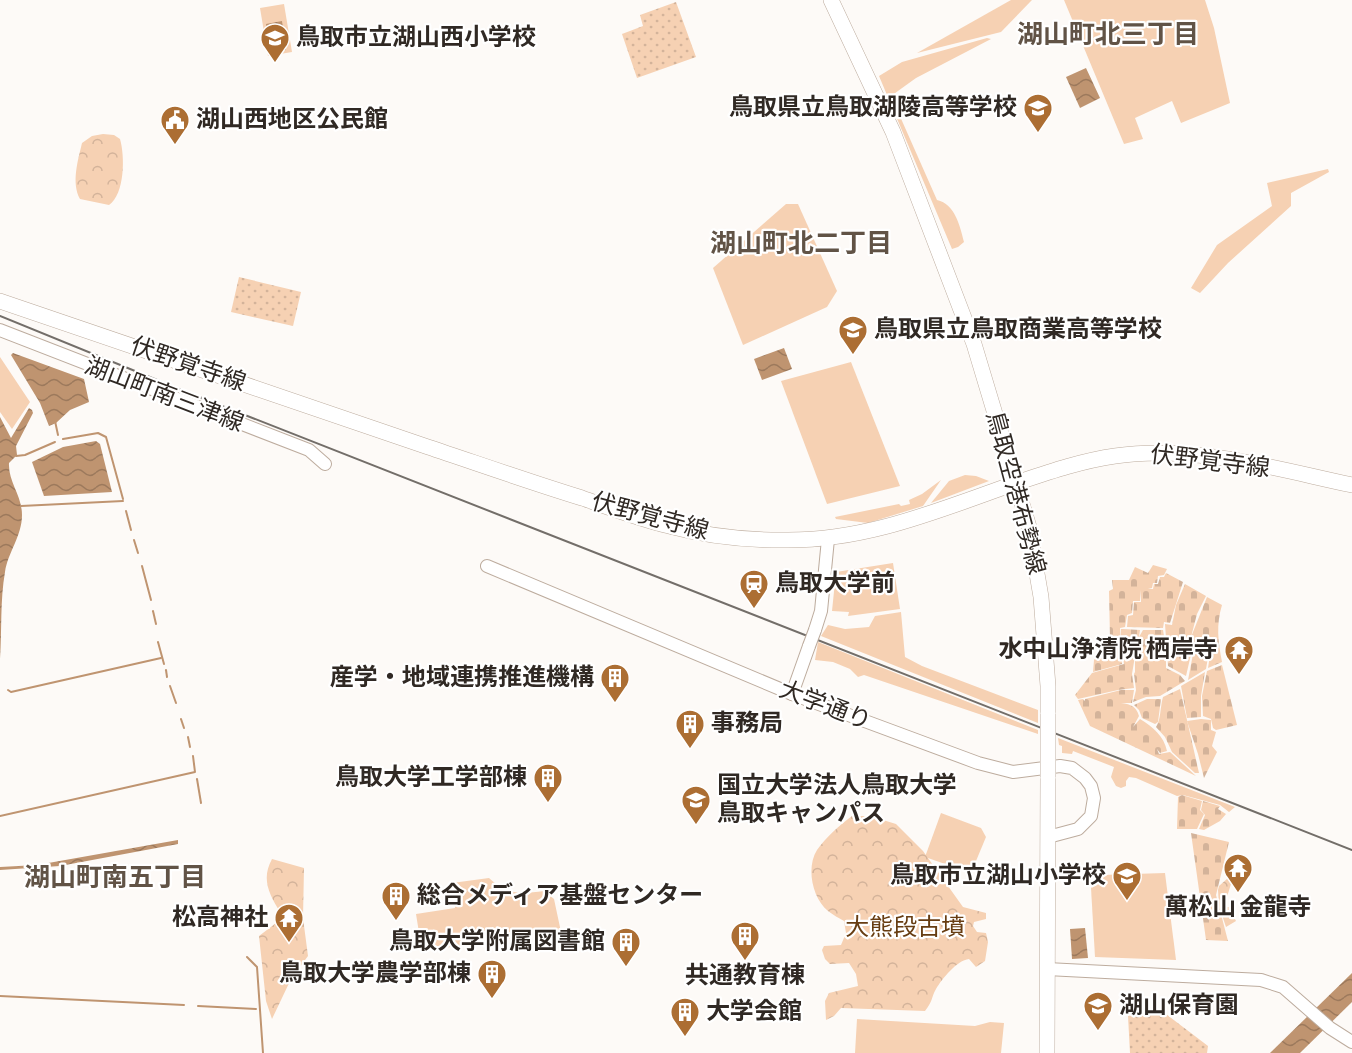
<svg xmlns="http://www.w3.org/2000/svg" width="1352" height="1053" font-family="'Alegreya Sans','Noto Sans JP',sans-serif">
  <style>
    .grass { fill: #f6d1b3 }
    .forest { fill: url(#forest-crowns) }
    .cemetery { fill: url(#cemetery-stones) }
    .park { fill: url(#park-dots) }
    .water { fill: url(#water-waves) }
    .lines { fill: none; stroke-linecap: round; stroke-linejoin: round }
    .stream { stroke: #bf9470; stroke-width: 2 }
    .minor-casing { stroke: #bdac9e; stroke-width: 14 }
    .major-casing { stroke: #bdac9e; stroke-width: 16 }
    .minor { stroke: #fff; stroke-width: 12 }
    .major { stroke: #fff; stroke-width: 15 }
    .rail { stroke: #736e69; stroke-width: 2 }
    .minor-bridge-casing { stroke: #bdac9e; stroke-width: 14; stroke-linecap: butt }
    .major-bridge-casing { stroke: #bdac9e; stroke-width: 16; stroke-linecap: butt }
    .minor-bridge { stroke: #fff; stroke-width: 12 }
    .major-bridge { stroke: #fff; stroke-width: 15 }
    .labels { text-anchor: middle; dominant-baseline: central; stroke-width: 4.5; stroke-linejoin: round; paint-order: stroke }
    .poi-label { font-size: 24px; font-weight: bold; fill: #302924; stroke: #fff; text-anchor: start }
    .street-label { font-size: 24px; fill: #302924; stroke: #fff }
    .park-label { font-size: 24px; fill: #673d12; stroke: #fff }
    .neighbourhood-label { font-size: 26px; font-weight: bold; fill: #615346; stroke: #fff }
  </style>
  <defs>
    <pattern id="forest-crowns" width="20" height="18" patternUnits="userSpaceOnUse" patternTransform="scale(1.5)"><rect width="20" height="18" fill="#f6d1b3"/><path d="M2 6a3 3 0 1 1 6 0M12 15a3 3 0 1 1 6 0" fill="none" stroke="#d3b39a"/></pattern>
    <pattern id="cemetery-stones" width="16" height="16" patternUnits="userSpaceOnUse" patternTransform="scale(1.5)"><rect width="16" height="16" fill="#f6d1b3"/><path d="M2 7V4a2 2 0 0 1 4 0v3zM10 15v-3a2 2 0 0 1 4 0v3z" fill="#d3b39a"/></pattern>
    <pattern id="park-dots" width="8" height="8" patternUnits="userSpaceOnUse" patternTransform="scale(1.5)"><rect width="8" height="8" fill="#f6d1b3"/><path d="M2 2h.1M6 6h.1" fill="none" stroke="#d3b39a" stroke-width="1.8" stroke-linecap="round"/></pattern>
    <pattern id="water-waves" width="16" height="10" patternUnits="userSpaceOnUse" patternTransform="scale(1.5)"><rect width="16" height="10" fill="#bf9470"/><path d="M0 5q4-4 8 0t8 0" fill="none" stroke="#9c795c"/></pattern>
  </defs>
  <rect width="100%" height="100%" fill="#fdfaf7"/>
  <g class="grass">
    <polygon points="1011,0 1032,0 1001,32 917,53"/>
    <polygon points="1064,0 1205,0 1214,28 1230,103 1181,123 1172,101 1135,118 1143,139 1124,144"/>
    <polygon points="284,4 292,52 268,56 260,8"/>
    <path d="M987,38L991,39L916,78L891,96L937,200C955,204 960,226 964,242L958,247L952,249L879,76L902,62Z"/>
    <polygon points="1328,169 1329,172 1291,193 1291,206 1228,263 1200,293 1191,288 1217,245 1272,206 1267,183"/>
    <polygon points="786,204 798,204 837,291 827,307 743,345 713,268"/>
    <polygon points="0,357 30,402 12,429 0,412"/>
    <polygon points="851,362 900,486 827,504 781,381"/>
    <polygon points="965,475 976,476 989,481 931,503 949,481"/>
    <polygon points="941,480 923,506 868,523 836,519 835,517 899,504 901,506 910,504 909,500 922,494"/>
    <polygon points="893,563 900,609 848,616 849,612 832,611 836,572"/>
    <polygon points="901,612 905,657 922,666 1038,710 1038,723 821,636 828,625 845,629 869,627 875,616"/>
    <polygon points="818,642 1038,730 1038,734 864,675 858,677 850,669 833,662 815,660"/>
    <polygon points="1058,738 1235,807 1229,812 1220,805 1183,795 1177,796 1136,778 1129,777 1126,781 1126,786 1121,788 1116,786 1111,777 1114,767 1073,751 1072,754 1062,753 1062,746 1059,745"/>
    <polygon points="941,813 981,828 986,837 971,873 925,857"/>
    <polygon points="1165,873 1176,960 1095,957 1091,888 1101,875"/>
    <path d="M489,878C508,895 520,894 544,891L554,899L561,932L429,950L421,945L416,914L455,908L452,883Z"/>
    <polygon points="857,1019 975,1026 990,1022 1004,1023 1001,1053 855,1053"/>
  </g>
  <g class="forest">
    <path d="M103,134L114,135L120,139C125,156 125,194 109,205L80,199C71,183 78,160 82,143L92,136Z"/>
    <path d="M852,816H870L896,824L923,851L963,907L986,913V919L974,922L973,926L977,932L986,933L988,942L985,961L976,967L969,959C957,960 942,979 936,989C931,998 933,1001 925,1011L841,1008L834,1016L826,1020L825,1001L829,993L858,986L856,974L849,963L830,964L825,959L822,950L824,946L841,945L846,933L844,921C839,918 833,915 828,911C812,898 806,867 817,850C826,837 840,825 852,816Z"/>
    <polygon points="1238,856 1242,857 1242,861 1234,874 1227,897 1224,897 1225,907 1229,907 1236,921 1226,927 1219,906 1218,890 1219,886 1228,878"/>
    <path d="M272,859L304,868L303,918L308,956L291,979L272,1019L266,1001L259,936L276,923L280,912C269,894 261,879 272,859Z"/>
  </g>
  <g class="cemetery">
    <polygon points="1153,565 1167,569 1164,575 1158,576 1157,583 1153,583 1152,588 1148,589 1153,589 1154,584 1158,584 1160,577 1164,577 1166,573 1183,582 1170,623 1164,622 1163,628 1127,627 1128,616 1133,615 1134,602 1141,602 1141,590 1140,601 1133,601 1132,613 1127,615 1125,627 1120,628 1121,643 1121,629 1123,629 1140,630 1139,637 1143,630 1163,630 1166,648 1166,668 1180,675 1185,681 1160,696 1146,697 1133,702 1136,690 1134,674 1135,672 1135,656 1132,674 1134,688 1118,690 1078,699 1075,695 1092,673 1124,664 1121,645 1122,664 1093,672 1094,660 1110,639 1109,591 1113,589 1112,580 1129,580 1135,567 1148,573"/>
    <path d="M1185,584L1206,596L1197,614L1191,637L1207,597L1222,605C1216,625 1218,641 1222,662L1208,668L1211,648L1210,646L1206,669L1188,680L1194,649L1191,646L1192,639L1189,647L1192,650L1186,676L1168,666L1165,624L1172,625L1176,605Z"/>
    <polygon points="1222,665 1237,725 1216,730 1213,728 1211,719 1203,716 1202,696 1207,671"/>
    <polygon points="1205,672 1201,696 1201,717 1187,718 1181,686"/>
    <path d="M1180,689L1199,773H1195L1172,752L1165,737L1156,727C1161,720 1160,707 1163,697Z"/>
    <path d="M1121,690H1134L1132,703H1117C1128,703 1136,705 1139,716L1133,727L1140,719C1153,727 1164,736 1167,751L1160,753L1157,749L1159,754L1170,752L1196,776L1090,726L1078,700L1083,699L1085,701V699Z"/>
    <polygon points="1147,699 1161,699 1158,722 1155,724 1142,718 1139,710 1134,705"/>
    <polygon points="1201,719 1211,720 1211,730 1216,732 1212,746 1217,752 1204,778 1198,754 1187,721"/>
    <polygon points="1182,795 1202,801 1200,810 1204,814 1197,829 1177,829 1178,797"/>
    <polygon points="1203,801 1220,806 1218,809 1226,814 1220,821 1204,830 1199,829 1205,815 1201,810"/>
    <polygon points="1191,833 1229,842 1216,895 1228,941 1206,940"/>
  </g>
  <g class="park">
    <polygon points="676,2 696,57 637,78 622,34 643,26 640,15"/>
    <polygon points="239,277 301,292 293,326 231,312"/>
    <polygon points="1162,1011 1208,1046 1207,1053 1130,1053 1128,1016 1135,1013"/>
  </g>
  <g class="water">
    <polygon points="282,21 286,50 271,53 266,24"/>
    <polygon points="1086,68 1100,98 1080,108 1066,77"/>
    <polygon points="784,348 792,369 762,380 754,359"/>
    <polygon points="13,353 84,379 89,402 70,410 56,423 49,426 40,403 11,355"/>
    <path d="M29,408L32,410L33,413L16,446L17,455L9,463C8,482 22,495 22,515C22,536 8,552 5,572C0,600 2,631 0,659V417L11,438Z"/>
    <polygon points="96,441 100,444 112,492 44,496 32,462 63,447"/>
    <polygon points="178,840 178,844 60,866 0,870 0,867 37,865"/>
    <polygon points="1085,928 1088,958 1072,959 1070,929"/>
    <polygon points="1352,973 1352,1002 1300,1053 1270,1053"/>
  </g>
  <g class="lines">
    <g class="stream">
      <polyline points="55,421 58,435"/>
      <polyline points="63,439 98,433 106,437 123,499"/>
      <polyline points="16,456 25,455 55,442"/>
      <polyline points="21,506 123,501"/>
      <polyline points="126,511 131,530"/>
      <polyline points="134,540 138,553"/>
      <polyline points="142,566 151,600"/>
      <polyline points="153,611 156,624"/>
      <polyline points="158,642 164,664"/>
      <polyline points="166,670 167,677"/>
      <polyline points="170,686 176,703"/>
      <polyline points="8,690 11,692 161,658"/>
      <polyline points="181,719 184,728"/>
      <polyline points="188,737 190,747"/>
      <polyline points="197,779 201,803"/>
      <polyline points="0,816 195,772 193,756"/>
      <polyline points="247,957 257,967 263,1053"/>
      <polyline points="0,996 184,1005"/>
      <polyline points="198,1006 256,1009"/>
    </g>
    <g class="minor-casing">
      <g id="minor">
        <polyline points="0,330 309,450 325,464"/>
        <polyline points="487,566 792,694 978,763 1013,772 1060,766 1072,768 1085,778 1091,786 1094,798 1091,816 1078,829 1048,837"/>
        <polyline points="815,630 821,611 828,539"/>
        <polyline points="792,694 809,646"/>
        <polyline points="1047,969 1261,980 1283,987 1330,1028 1352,1042"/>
      </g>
    </g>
    <g class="major-casing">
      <g id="major">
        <polyline points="831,0 893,132 974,344 1029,527 1041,597 1048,686 1048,714"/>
        <path d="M0,301C143,350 286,398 428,447C479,464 530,482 582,498C611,508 640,519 669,526C706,536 744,540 781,540C863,542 937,511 1013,484C1046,473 1080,461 1115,456C1194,444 1276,469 1352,485"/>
        <polyline points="1047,1053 1048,777"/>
      </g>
    </g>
    <use href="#minor" class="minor"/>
    <use href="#major" class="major"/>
    <polyline class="rail" points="0,316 189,393 1352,850"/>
    <g class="minor-bridge-casing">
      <polyline id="minor-bridge" points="809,646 815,630"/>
    </g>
    <g class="major-bridge-casing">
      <polyline id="major-bridge" points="1048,777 1048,714"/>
    </g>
    <use href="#minor-bridge" class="minor-bridge"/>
    <use href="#major-bridge" class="major-bridge"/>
  </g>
  <defs>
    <g id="school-pin" transform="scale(1.5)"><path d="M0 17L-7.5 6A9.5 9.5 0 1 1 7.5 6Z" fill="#ac6e33" stroke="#fff"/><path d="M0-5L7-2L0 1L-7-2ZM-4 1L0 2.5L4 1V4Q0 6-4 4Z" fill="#fff"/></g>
    <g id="civic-pin" transform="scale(1.5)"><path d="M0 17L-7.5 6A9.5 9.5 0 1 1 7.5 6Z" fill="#ac6e33" stroke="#fff"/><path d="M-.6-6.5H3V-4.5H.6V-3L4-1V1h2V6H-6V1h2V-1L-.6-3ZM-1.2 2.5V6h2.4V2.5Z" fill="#fff"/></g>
    <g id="station-pin" transform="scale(1.5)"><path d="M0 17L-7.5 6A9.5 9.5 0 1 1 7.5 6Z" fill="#ac6e33" stroke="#fff"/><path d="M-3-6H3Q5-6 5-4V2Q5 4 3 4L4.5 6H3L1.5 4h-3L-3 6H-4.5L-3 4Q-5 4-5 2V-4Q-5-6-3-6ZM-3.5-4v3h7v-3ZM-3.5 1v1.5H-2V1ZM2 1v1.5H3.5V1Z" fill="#fff"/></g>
    <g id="temple-pin" transform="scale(1.5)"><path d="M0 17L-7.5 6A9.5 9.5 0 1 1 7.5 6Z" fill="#ac6e33" stroke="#fff"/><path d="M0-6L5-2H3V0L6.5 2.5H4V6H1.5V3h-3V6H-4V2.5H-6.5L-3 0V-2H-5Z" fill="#fff"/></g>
    <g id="building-pin" transform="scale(1.5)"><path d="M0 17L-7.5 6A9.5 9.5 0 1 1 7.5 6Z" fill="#ac6e33" stroke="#fff"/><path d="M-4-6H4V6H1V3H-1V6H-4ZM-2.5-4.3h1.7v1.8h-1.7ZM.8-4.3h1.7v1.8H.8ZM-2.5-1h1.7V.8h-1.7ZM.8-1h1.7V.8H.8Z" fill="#fff"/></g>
    <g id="university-pin" transform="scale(1.5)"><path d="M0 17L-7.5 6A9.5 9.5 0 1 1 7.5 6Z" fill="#ac6e33" stroke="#fff"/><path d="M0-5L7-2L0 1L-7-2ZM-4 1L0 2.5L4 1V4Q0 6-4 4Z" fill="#fff"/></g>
  </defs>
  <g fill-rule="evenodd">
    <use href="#school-pin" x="275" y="38"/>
    <use href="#school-pin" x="1038" y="108"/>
    <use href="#civic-pin" x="175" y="120"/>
    <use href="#school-pin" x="853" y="330"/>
    <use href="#station-pin" x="754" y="584"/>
    <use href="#temple-pin" x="1239" y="650"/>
    <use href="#building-pin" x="615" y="678"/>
    <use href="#building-pin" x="690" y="724"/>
    <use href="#building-pin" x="548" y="778"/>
    <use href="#university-pin" x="696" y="800"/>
    <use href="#temple-pin" x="1238" y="868"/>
    <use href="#school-pin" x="1127" y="876"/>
    <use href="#building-pin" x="396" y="896"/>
    <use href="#temple-pin" x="289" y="918"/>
    <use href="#building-pin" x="745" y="936"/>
    <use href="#building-pin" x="626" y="942"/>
    <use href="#building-pin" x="492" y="974"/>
    <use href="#school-pin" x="1098" y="1006"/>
    <use href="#building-pin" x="685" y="1012"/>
  </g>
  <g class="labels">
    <g class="poi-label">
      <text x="296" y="38">鳥取市立湖山西小学校</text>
      <text x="1017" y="108" text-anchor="end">鳥取県立鳥取湖陵高等学校</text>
      <text x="196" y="120">湖山西地区公民館</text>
      <text x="874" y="330">鳥取県立鳥取商業高等学校</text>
      <text x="775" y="584">鳥取大学前</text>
      <text x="1218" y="650" text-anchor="end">水中山浄清院 栖岸寺</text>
      <text x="594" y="678" text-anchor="end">産学・地域連携推進機構</text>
      <text x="711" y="724">事務局</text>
      <text x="527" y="778" text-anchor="end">鳥取大学工学部棟</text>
      <text x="717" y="786">国立大学法人鳥取大学<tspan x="717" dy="28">鳥取キャンパス</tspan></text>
      <text x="1106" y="876" text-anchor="end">鳥取市立湖山小学校</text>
      <text x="417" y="896">総合メディア基盤センター</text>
      <text x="1238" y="908" text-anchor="middle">萬松山 金龍寺</text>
      <text x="268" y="918" text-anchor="end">松高神社</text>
      <text x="605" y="942" text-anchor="end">鳥取大学附属図書館</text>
      <text x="471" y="974" text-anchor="end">鳥取大学農学部棟</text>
      <text x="745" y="976" text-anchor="middle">共通教育棟</text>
      <text x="1119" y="1006">湖山保育園</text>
      <text x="706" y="1012">大学会館</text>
    </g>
    <g class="street-label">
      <text transform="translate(188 365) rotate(19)">伏野覚寺線</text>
      <text transform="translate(164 395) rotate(21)">湖山町南三津線</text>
      <text transform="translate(1210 462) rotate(7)">伏野覚寺線</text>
      <text transform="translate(1015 493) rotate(75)">鳥取空港布勢線</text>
      <text transform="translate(650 517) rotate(15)">伏野覚寺線</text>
      <text transform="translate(825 706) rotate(21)">大学通り</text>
    </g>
    <g class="park-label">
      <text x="905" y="928">大熊段古墳</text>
    </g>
    <g class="neighbourhood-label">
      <text x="1108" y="35">湖山町北三丁目</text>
      <text x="801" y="244">湖山町北二丁目</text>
      <text x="115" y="878">湖山町南五丁目</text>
    </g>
  </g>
</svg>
